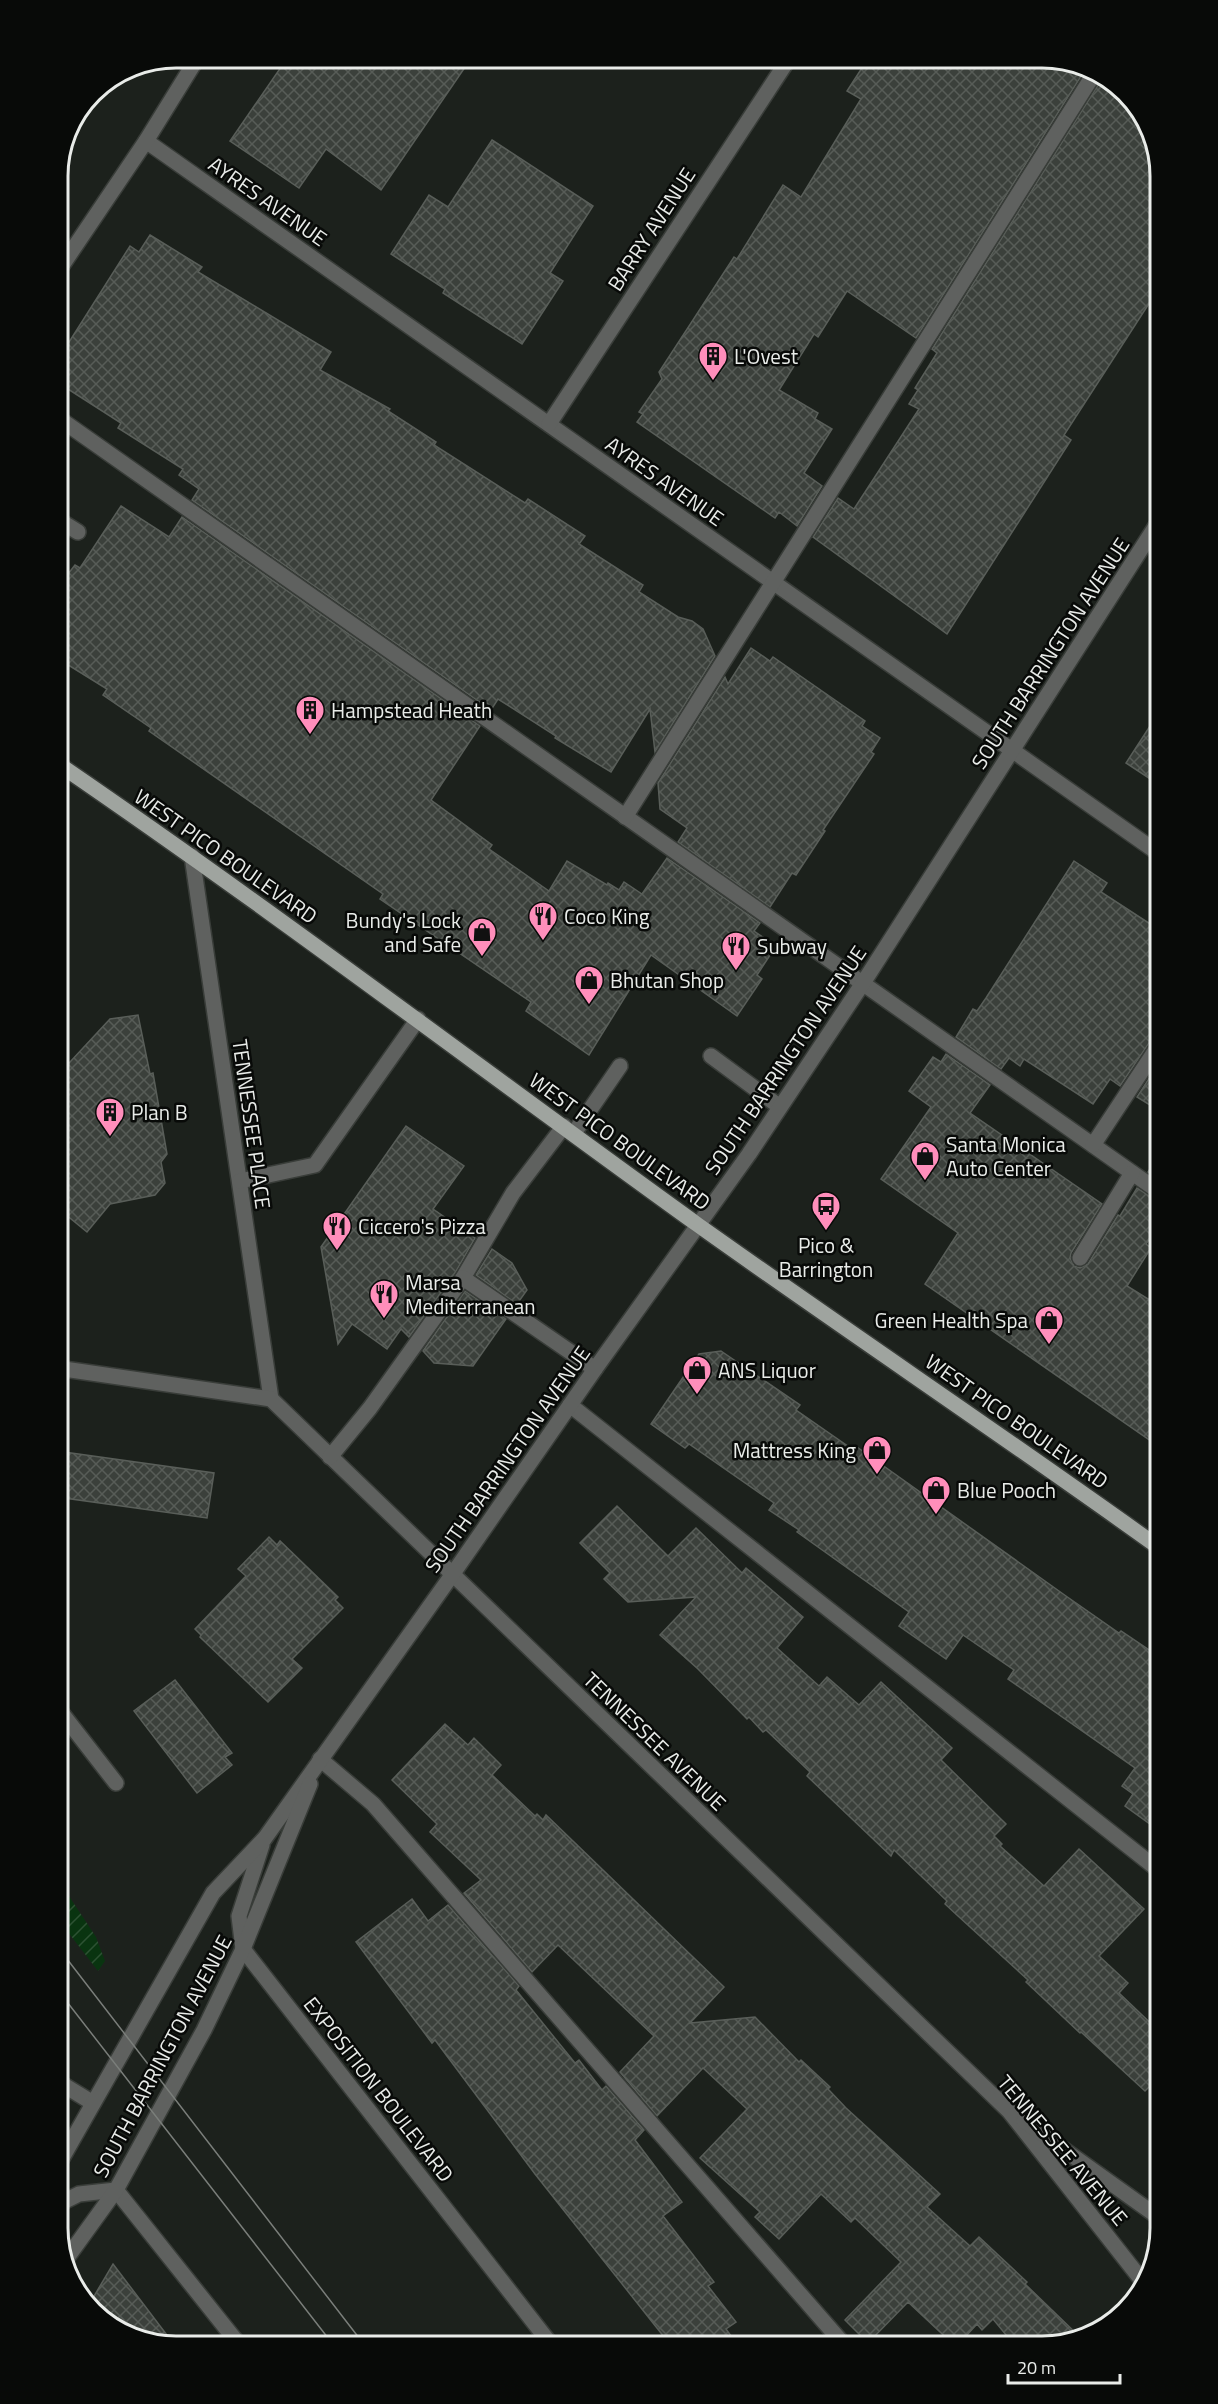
<svg xmlns="http://www.w3.org/2000/svg" width="1218" height="2404" font-family="'Titillium Web',sans-serif">
  <style>
    .garden { fill: url(#garden-furrows) }
    .building { fill: url(#building-cross-hatch); stroke: #595e59; stroke-width: 1.5 }
    .lines { fill: none; stroke-linecap: round; stroke-linejoin: round }
    .minor-casing { stroke: #393d39; stroke-width: 18 }
    .major-casing { stroke: #393d39; stroke-width: 18 }
    .minor { stroke: #5f615f; stroke-width: 15 }
    .major { stroke: #9fa49f; stroke-width: 15 }
    .tram { stroke: #7a7e7a; stroke-width: 1.5 }
    .labels { text-anchor: middle; dominant-baseline: central; stroke-width: 5; stroke-linejoin: round; paint-order: stroke }
    .street-label { font-size: 21px; fill: #e9ece9; stroke: #080a08 }
    .poi-label { font-size: 21px; fill: #e9ece9; stroke: #080a08; text-anchor: start }
    .rim { fill: none; stroke: #e9ece9; stroke-width: 3 }
  </style>
  <defs>
    <pattern id="garden-furrows" width="10" height="10" patternUnits="userSpaceOnUse" patternTransform="scale(1.5)"><rect width="10" height="10" fill="#093410"/><path d="M-1 1l2-2M0 10L10 0M9 11l2-2" fill="none" stroke="#2d5233"/></pattern>
    <pattern id="building-cross-hatch" width="8" height="8" patternUnits="userSpaceOnUse" patternTransform="scale(1.5)"><rect width="8" height="8" fill="#3b403b"/><path d="M0 0l8 8M0 8l8-8" fill="none" stroke="#575c57"/></pattern>
  </defs>
  <rect width="100%" height="100%" fill="#1c211c"/>
  <polygon class="garden" points="57,1878 96,1937 105,1961 98,1971 57,1918"/>
  <g class="building">
    <polygon points="288,57 472,57 381,190 326,149 299,188 230,141"/>
    <polygon points="869,57 1050,57 1085,70 916,338 847,291 818,337 814,334 779,390 818,413 815,419 832,429 804,473 822,486 797,526 779,512 775,518 637,422 643,414 639,412 662,379 659,372 734,257 737,259 783,185 801,197 861,99 847,91"/>
    <polygon points="1103,77 1114,81 1152,131 1161,176 1161,285 1064,435 1071,440 947,634 813,537 838,498 854,509 919,409 909,404 918,390 915,388 937,353 932,349"/>
    <polygon points="492,140 593,206 550,273 563,281 522,344 443,293 445,289 391,254 429,195 448,207"/>
    <polygon points="150,235 202,267 198,272 331,352 320,370 390,409 388,411 436,442 434,445 525,503 528,499 585,536 579,544 643,585 639,592 678,617 692,621 703,629 715,656 655,752 650,709 611,772 555,738 556,736 498,699 491,710 192,500 199,489 179,475 183,469 118,428 121,423 57,382 57,361 130,246 139,252"/>
    <polygon points="121,506 169,537 182,517 480,726 431,800 492,845 489,849 549,891 567,861 607,885 608,883 619,890 624,882 642,894 667,858 760,923 754,931 776,946 757,975 762,979 737,1016 651,955 589,1055 526,1011 531,1002 380,899 383,894 149,731 151,728 103,695 107,689 57,658 57,566 68,574 75,565 80,568"/>
    <polygon points="751,648 770,661 773,657 865,721 862,726 880,738 871,752 874,754 823,830 825,831 796,875 792,873 770,907 678,842 687,828 660,809 658,783 725,677 728,684"/>
    <polygon points="1161,709 1161,786 1126,763"/>
    <polygon points="1074,861 1107,883 1101,892 1161,931 1161,1032 1153,1037 1120,1086 1110,1079 1093,1104 1024,1059 1020,1066 1009,1058 1001,1069 956,1037 973,1009 977,1011 986,998"/>
    <polygon points="138,1015 150,1074 153,1073 167,1154 161,1162 165,1183 155,1195 110,1204 87,1232 59,1209 57,1202 57,1076 110,1019"/>
    <polygon points="946,1054 990,1085 970,1113 1102,1204 1071,1253 1070,1258 1074,1266 1080,1268 1088,1264 1118,1215 1120,1216 1137,1188 1161,1203 1161,1222 1146,1244 1151,1248 1127,1286 1161,1307 1161,1448 925,1284 958,1233 881,1179 931,1107 909,1091 933,1057 941,1062"/>
    <polygon points="1161,1060 1161,1112 1137,1097"/>
    <polygon points="406,1126 464,1166 433,1209 475,1238 455,1273 409,1337 401,1329 387,1349 352,1324 338,1344 321,1247"/>
    <polygon points="1161,1151 1161,1181 1148,1172"/>
    <polygon points="492,1249 512,1263 527,1290 517,1304 476,1275"/>
    <polygon points="465,1291 506,1319 473,1366 434,1363 423,1351"/>
    <polygon points="721,1351 800,1405 796,1410 855,1451 857,1447 1066,1596 1119,1633 1121,1631 1161,1658 1161,1832 1125,1806 1133,1794 1122,1786 1135,1768 1008,1679 1014,1670 963,1635 946,1659 899,1626 909,1612 797,1532 799,1530 769,1510 774,1503 689,1444 685,1448 651,1424 699,1354"/>
    <polygon points="57,1451 214,1473 207,1518 57,1497"/>
    <polygon points="617,1506 668,1556 696,1528 742,1573 746,1568 803,1617 777,1648 819,1686 827,1677 859,1705 881,1682 952,1748 941,1760 1006,1824 994,1836 1002,1844 1000,1846 1044,1886 1079,1849 1144,1909 1099,1956 1128,1983 1119,1993 1161,2033 1161,2075 1145,2091 1081,2032 1080,2033 1026,1982 1028,1980 958,1916 945,1904 947,1901 894,1850 891,1856 807,1776 810,1772 766,1730 763,1732 749,1717 747,1719 698,1669 660,1635 696,1597 628,1602 604,1579 610,1573 580,1543"/>
    <polygon points="269,1537 277,1545 280,1541 338,1597 335,1600 343,1608 292,1659 302,1668 268,1702 200,1637 201,1635 195,1629 246,1576 238,1569"/>
    <polygon points="175,1680 232,1753 225,1757 232,1765 197,1793 134,1711"/>
    <polygon points="445,1724 468,1745 474,1738 501,1765 492,1775 535,1816 537,1814 543,1820 546,1815 724,1987 690,2023 755,2017 799,2062 801,2060 830,2087 828,2089 846,2108 940,2194 927,2207 970,2246 979,2237 1027,2282 1025,2284 1082,2339 1042,2347 1016,2347 993,2319 982,2330 977,2324 956,2347 908,2302 868,2343 845,2320 901,2262 855,2218 851,2222 821,2194 779,2239 755,2217 760,2212 700,2158 747,2109 703,2068 657,2116 620,2072 654,2036 558,1945 532,1972 464,1893 481,1880 430,1832 437,1824 392,1780"/>
    <polygon points="412,1899 428,1921 448,1905 519,1986 516,1990 575,2063 579,2060 602,2090 606,2086 644,2130 635,2140 682,2202 663,2216 714,2282 708,2286 736,2322 726,2329 739,2347 672,2347 535,2174 435,2040 432,2043 371,1962 356,1942"/>
    <polygon points="113,2264 176,2347 168,2347 110,2327 90,2303"/>
  </g>
  <g class="lines">
    <g class="minor-casing">
      <g id="minor">
        <polyline points="146,141 1161,855"/>
        <polyline points="57,273 146,141 198,57"/>
        <polyline points="57,417 1161,1193"/>
        <polyline points="549,424 790,57"/>
        <polyline points="57,519 78,532"/>
        <polyline points="625,817 1094,74"/>
        <polyline points="192,856 271,1399"/>
        <polyline points="711,1056 780,1107"/>
        <polyline points="574,1133 620,1066"/>
        <polyline points="1093,1145 1161,1042"/>
        <polyline points="240,1181 315,1165 418,1019"/>
        <polyline points="1080,1258 1132,1173"/>
        <polyline points="463,1278 513,1193 564,1126"/>
        <polyline points="57,1368 271,1399 1009,2111 1144,2283"/>
        <polyline points="570,1405 1161,1872"/>
        <polyline points="330,1457 370,1408 463,1278 595,1369"/>
        <polyline points="57,1707 116,1783"/>
        <polyline points="320,1759 373,1804 846,2347"/>
        <polyline points="262,1845 239,1916 243,1949 553,2347"/>
        <polyline points="57,2081 93,2103"/>
        <polyline points="1024,2121 1161,2219"/>
        <polyline points="57,2167 213,1893 265,1838 452,1575 595,1369 749,1154 863,983 1161,518"/>
        <polyline points="116,2190 241,2347"/>
        <polyline points="57,2205 79,2194 116,2190"/>
        <polyline points="64,2262 116,2190 204,2030 243,1949 310,1784"/>
      </g>
    </g>
    <g class="major-casing">
      <path id="major" d="M57,763C275,912 484,1071 698,1225C851,1334 1008,1439 1161,1549"/>
    </g>
    <use href="#minor" class="minor"/>
    <use href="#major" class="major"/>
    <g class="tram">
      <polyline points="57,1946 366,2347"/>
      <polyline points="57,1989 335,2347"/>
    </g>
  </g>
  <defs>
    <g id="building-pin" transform="scale(1.5)"><path d="M0 17L-7.5 6A9.5 9.5 0 1 1 7.5 6Z" fill="#ff8ebb" stroke="#080a08"/><path d="M-4-6H4V6H1V3H-1V6H-4ZM-2.5-4.3h1.7v1.8h-1.7ZM.8-4.3h1.7v1.8H.8ZM-2.5-1h1.7V.8h-1.7ZM.8-1h1.7V.8H.8Z" fill="#111"/></g>
    <g id="restaurant-pin" transform="scale(1.5)"><path d="M0 17L-7.5 6A9.5 9.5 0 1 1 7.5 6Z" fill="#ff8ebb" stroke="#080a08"/><path d="M-5-6h1v4h1v-4h1v4h1v-4h1v5L-1.5 .5V6h-2V.5L-5-1ZM5-6V6H3V1.5H1.5Q1.5-4 5-6Z" fill="#111"/></g>
    <g id="shop-pin" transform="scale(1.5)"><path d="M0 17L-7.5 6A9.5 9.5 0 1 1 7.5 6Z" fill="#ff8ebb" stroke="#080a08"/><path d="M-5-2.5h2.3a2.7 3.5 0 0 1 5.4 0H5L5.5 6h-11ZM-1.5-2.5h3a1.5 2.3 0 0 0-3 0Z" fill="#111"/></g>
    <g id="bus-pin" transform="scale(1.5)"><path d="M0 17L-7.5 6A9.5 9.5 0 1 1 7.5 6Z" fill="#ff8ebb" stroke="#080a08"/><path d="M-5-6H5V4H4V6H2V4H-2V6H-4V4H-5ZM-3.5-4V0h7V-4ZM-3.5 1.2v1.5H-2V1.2ZM2 1.2v1.5H3.5V1.2Z" fill="#111"/></g>
  </defs>
  <g fill-rule="evenodd">
    <use href="#building-pin" x="713" y="356"/>
    <use href="#building-pin" x="310" y="710"/>
    <use href="#restaurant-pin" x="543" y="916"/>
    <use href="#shop-pin" x="482" y="932"/>
    <use href="#restaurant-pin" x="736" y="946"/>
    <use href="#shop-pin" x="589" y="980"/>
    <use href="#building-pin" x="110" y="1112"/>
    <use href="#shop-pin" x="925" y="1156"/>
    <use href="#bus-pin" x="826" y="1206"/>
    <use href="#restaurant-pin" x="337" y="1226"/>
    <use href="#restaurant-pin" x="384" y="1294"/>
    <use href="#shop-pin" x="1049" y="1320"/>
    <use href="#shop-pin" x="697" y="1370"/>
    <use href="#shop-pin" x="877" y="1450"/>
    <use href="#shop-pin" x="936" y="1490"/>
  </g>
  <g class="labels">
    <g class="street-label">
      <text transform="translate(268 201) rotate(35)">AYRES AVENUE</text>
      <text transform="translate(651 229) rotate(-57)">BARRY AVENUE</text>
      <text transform="translate(665 481) rotate(35)">AYRES AVENUE</text>
      <text transform="translate(1050 653) rotate(-57)">SOUTH BARRINGTON AVENUE</text>
      <text transform="translate(226 856) rotate(35)">WEST PICO BOULEVARD</text>
      <text transform="translate(785 1060) rotate(-56)">SOUTH BARRINGTON AVENUE</text>
      <text transform="translate(252 1124) rotate(82)">TENNESSEE PLACE</text>
      <text transform="translate(620 1141) rotate(36)">WEST PICO BOULEVARD</text>
      <text transform="translate(1017 1421) rotate(35)">WEST PICO BOULEVARD</text>
      <text transform="translate(507 1459) rotate(-55)">SOUTH BARRINGTON AVENUE</text>
      <text transform="translate(655 1741) rotate(44)">TENNESSEE AVENUE</text>
      <text transform="translate(162 2056) rotate(-62)">SOUTH BARRINGTON AVENUE</text>
      <text transform="translate(379 2089) rotate(52)">EXPOSITION BOULEVARD</text>
      <text transform="translate(1063 2150) rotate(50)">TENNESSEE AVENUE</text>
    </g>
    <g class="poi-label">
      <text x="734" y="356">L'Ovest</text>
      <text x="331" y="710">Hampstead Heath</text>
      <text x="564" y="916">Coco King</text>
      <text x="461" y="920" text-anchor="end">Bundy's Lock<tspan x="461" dy="24">and Safe</tspan></text>
      <text x="757" y="946">Subway</text>
      <text x="610" y="980">Bhutan Shop</text>
      <text x="131" y="1112">Plan B</text>
      <text x="946" y="1144">Santa Monica<tspan x="946" dy="24">Auto Center</tspan></text>
      <text x="358" y="1226">Ciccero's Pizza</text>
      <text x="826" y="1245" text-anchor="middle">Pico &amp;<tspan x="826" dy="24">Barrington</tspan></text>
      <text x="405" y="1282">Marsa<tspan x="405" dy="24">Mediterranean</tspan></text>
      <text x="1028" y="1320" text-anchor="end">Green Health Spa</text>
      <text x="718" y="1370">ANS Liquor</text>
      <text x="856" y="1450" text-anchor="end">Mattress King</text>
      <text x="957" y="1490">Blue Pooch</text>
    </g>
  </g>
  <path d="M0 0H1218V2404H0ZM176 68H1042A108 108 0 0 1 1150 176V2228A108 108 0 0 1 1042 2336H176A108 108 0 0 1 68 2228V176A108 108 0 0 1 176 68Z" fill="#080a08" fill-rule="evenodd"/>
  <path class="rim" d="M176 68H1042A108 108 0 0 1 1150 176V2228A108 108 0 0 1 1042 2336H176A108 108 0 0 1 68 2228V176A108 108 0 0 1 176 68Z"/>
  <path d="M1008 2374v9h112v-9" fill="none" stroke="#e9ece9" stroke-width="3"/>
  <text x="1017" y="2374" font-size="18" fill="#e9ece9" stroke="#080a08" stroke-width="4.5" paint-order="stroke">20 m</text>
</svg>
